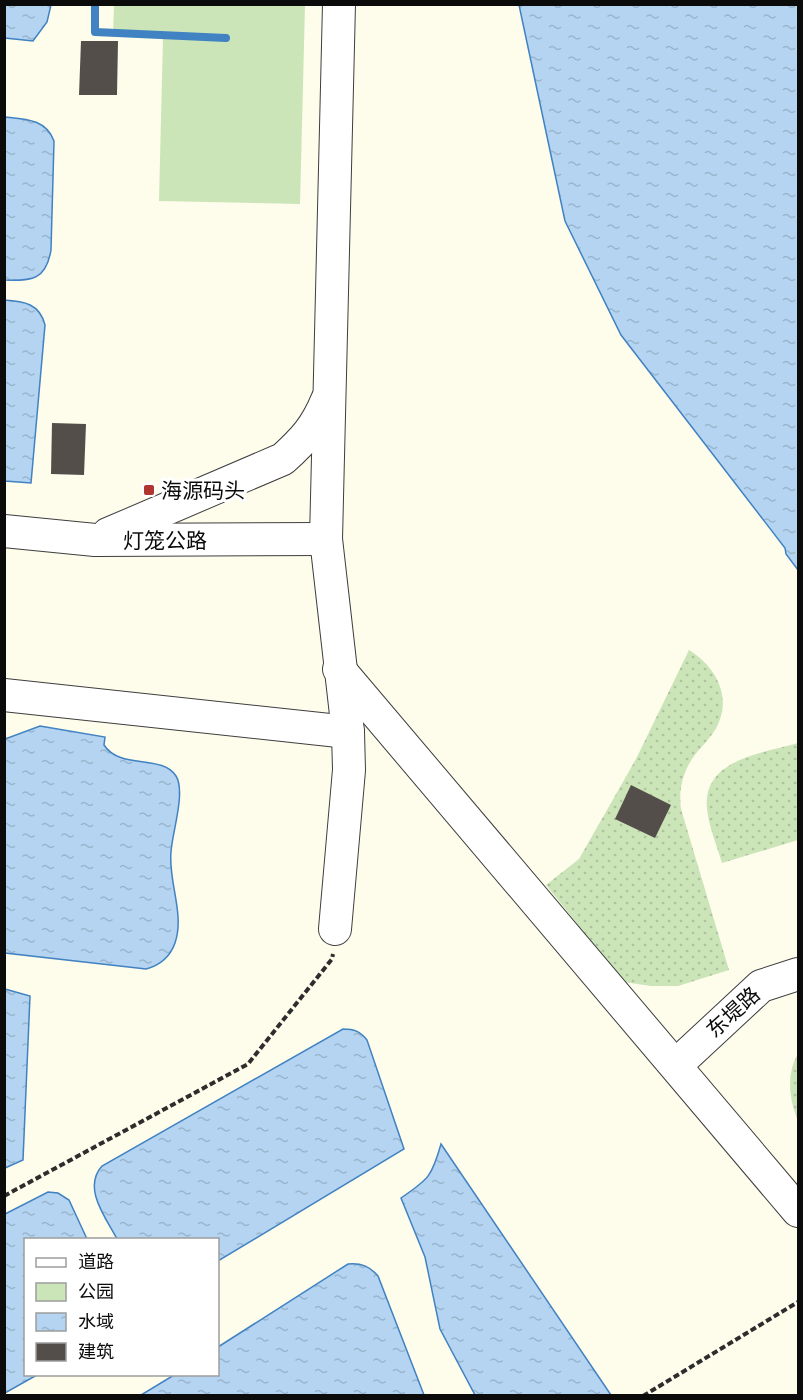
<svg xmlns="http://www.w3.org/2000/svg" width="803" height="1400" font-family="Merriweather,'Noto Sans SC',serif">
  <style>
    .grass { fill: url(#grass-dots) }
    .park { fill: #cbe5b8 }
    .water { fill: url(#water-ripples); stroke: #4082c2; stroke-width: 1.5 }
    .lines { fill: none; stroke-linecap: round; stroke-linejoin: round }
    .stream { stroke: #4082c2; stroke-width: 8 }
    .building { fill: #534e49 }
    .minor-casing { stroke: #3e3e3e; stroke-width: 34 }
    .path { stroke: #2d2d2d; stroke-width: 4; stroke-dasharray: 6 3; stroke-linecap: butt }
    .minor { stroke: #fff; stroke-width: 32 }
    .poi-dot { fill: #b0352f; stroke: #fff; stroke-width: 2 }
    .labels { text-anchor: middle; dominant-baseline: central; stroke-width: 6; stroke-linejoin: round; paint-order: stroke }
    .poi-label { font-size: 21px; fill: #0b0b0b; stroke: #fff; text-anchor: start }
    .street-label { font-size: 21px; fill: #0b0b0b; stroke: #fff }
  </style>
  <defs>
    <pattern id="grass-dots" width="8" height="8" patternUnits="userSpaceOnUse" patternTransform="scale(1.5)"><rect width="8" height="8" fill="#cbe5b8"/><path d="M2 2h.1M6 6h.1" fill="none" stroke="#adc39d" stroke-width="1.8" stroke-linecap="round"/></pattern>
    <pattern id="water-ripples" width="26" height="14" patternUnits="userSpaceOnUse" patternTransform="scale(1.5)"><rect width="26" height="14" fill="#b4d4f1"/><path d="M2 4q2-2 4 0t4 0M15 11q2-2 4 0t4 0" fill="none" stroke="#99b5cd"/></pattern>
  </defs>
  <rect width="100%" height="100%" fill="#fefceb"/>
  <g class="grass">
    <path d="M689,650C713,665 731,692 719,722C713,738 697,749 689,764C681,779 679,793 681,809L729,970L678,986H651L624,982L546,885L579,859L636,759Z"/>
    <path d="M798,743V840L722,863C717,846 709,827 707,809C702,759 763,753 798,743Z"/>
    <path d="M798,1054V1121C789,1100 786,1073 798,1054Z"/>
  </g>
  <polygon class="park" points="114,5 305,5 300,204 159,201 163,37 113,36"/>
  <g class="water">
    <polygon points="5,4 51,5 47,22 33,41 5,38"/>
    <polygon points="519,5 798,5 798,570 786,554 785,548 621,335 565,221"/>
    <path d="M5,117C25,119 46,119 54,141L51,250C46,280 32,281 5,280Z"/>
    <path d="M4,300C24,301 40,304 45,325L31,483L5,481Z"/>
    <path d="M40,726L105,737L104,745C120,770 162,754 176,776C186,792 172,833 171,852C168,881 185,914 175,943C170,957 161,965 146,969L5,953V739Z"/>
    <polygon points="5,989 30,996 23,1160 5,1168"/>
    <path d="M343,1029C354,1029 360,1031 367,1040L404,1149L218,1261V1240L117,1239C106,1218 82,1188 102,1166Z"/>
    <path d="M441,1144L611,1395H475L440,1329L425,1257L401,1198C429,1179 432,1176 441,1144Z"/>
    <polygon points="48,1192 58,1193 69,1200 87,1239 26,1240 26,1374 37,1375 5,1393 5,1214"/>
    <path d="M348,1264C362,1263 369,1266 378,1276L424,1395H141L174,1375L218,1374V1347Z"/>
  </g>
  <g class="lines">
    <polyline class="stream" points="95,4 95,32 226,38"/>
  </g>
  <g class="building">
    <polygon points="81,41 118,41 117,95 79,95"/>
    <polygon points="52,423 86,424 84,475 51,474"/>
    <polygon points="631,785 671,805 655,838 615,819"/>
  </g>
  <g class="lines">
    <g class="minor-casing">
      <g id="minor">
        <polyline points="4,531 95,540 326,539"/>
        <path d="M108,534L283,459C304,440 316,427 327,400"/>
        <polyline points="339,669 798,1211"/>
        <polyline points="4,695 348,732"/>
        <polyline points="335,929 349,770 348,732 326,539 339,4"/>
        <polyline points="676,1065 761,986 798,974"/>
      </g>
    </g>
    <g class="path">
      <polyline points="4,1196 248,1064 332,959 333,954"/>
      <polyline points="643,1396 798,1302"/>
    </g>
    <use href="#minor" class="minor"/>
  </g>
  <rect class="poi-dot" x="143" y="484" width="12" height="12" rx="3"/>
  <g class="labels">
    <g class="poi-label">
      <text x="161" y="490">海源码头</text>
    </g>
    <g class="street-label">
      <text x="165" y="540">灯笼公路</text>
      <text transform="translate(733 1012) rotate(-42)">东堤路</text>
    </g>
  </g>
  <rect width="803" height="1400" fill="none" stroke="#0b0b0b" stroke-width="12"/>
  <rect x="24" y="1238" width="195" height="138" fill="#ffffff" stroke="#9d9d9d" stroke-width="1.5"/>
  <rect x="36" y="1258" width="30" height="9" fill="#ffffff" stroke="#9d9d9d" stroke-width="1.5"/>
  <text x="78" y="1268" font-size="18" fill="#0b0b0b">道路</text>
  <rect x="36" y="1283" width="30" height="18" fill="#cbe5b8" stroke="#9d9d9d" stroke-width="1.5"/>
  <text x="78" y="1298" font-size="18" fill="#0b0b0b">公园</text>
  <rect x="36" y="1313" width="30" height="18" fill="url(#water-ripples)" stroke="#9d9d9d" stroke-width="1.5"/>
  <text x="78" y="1328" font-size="18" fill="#0b0b0b">水域</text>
  <rect x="36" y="1343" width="30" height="18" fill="#534e49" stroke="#9d9d9d" stroke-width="1.5"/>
  <text x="78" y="1358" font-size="18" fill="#0b0b0b">建筑</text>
</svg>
